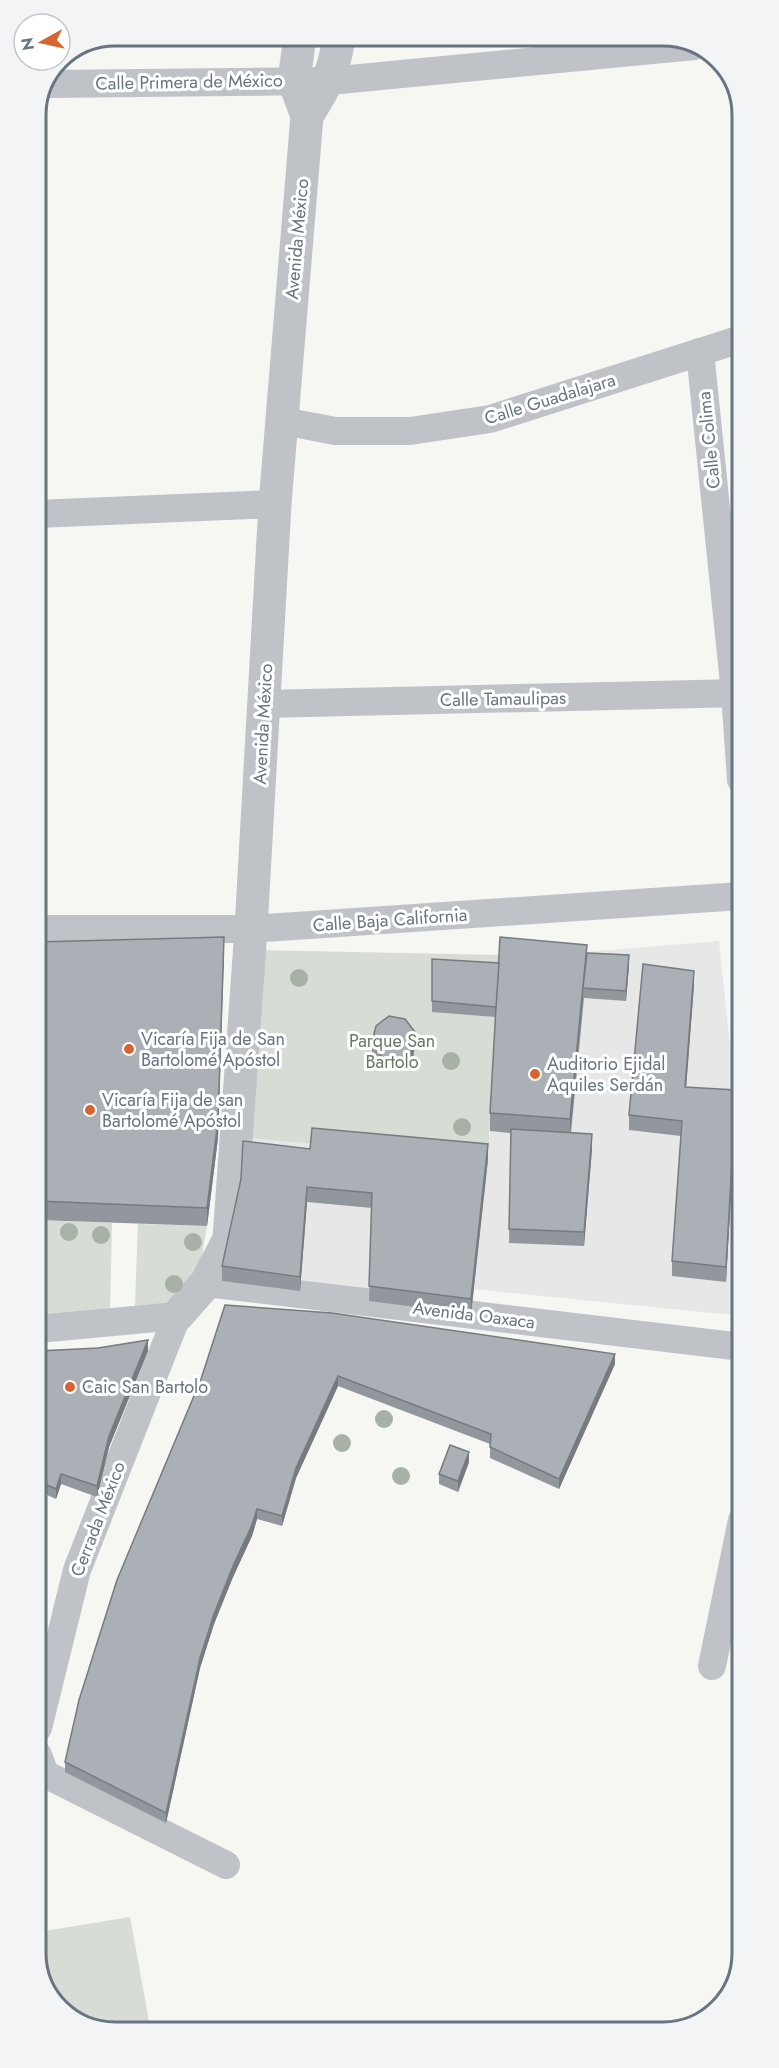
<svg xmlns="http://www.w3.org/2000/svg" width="779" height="2068" font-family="Jost,sans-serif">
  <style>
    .built { fill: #e6e7e6 }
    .green { fill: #d7dcd4 }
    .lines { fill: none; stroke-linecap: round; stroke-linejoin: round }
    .minor { stroke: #bfc2c6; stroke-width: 28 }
    .tertiary { stroke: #bfc2c6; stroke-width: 33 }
    .tree { fill: #a8b1a5 }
    .wall { fill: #92979d }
    .shaded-wall { fill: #777b7f }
    .building { fill: #aab0b6; stroke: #777b7f; stroke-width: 1.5 }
    .poi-dot { fill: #d86531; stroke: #fff; stroke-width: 2 }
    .labels { text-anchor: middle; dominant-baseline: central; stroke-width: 6; stroke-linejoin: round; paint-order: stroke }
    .street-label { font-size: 18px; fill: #677482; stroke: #fff }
    .poi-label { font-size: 18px; fill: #677482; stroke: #fff; text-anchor: start }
    .park-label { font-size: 18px; fill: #687965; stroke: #fff }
    .rim { fill: none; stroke: #677482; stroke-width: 3 }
  </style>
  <rect width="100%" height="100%" fill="#f6f6f3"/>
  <polygon class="built" points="719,941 742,1161 742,1316 474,1289 471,1314 222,1281 245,1138 488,1159 490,1131 570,1137 585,952"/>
  <g class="green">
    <polygon points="256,950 500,955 488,1159 245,1138"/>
    <polygon points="38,1220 112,1223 110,1312 38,1319"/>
    <polygon points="138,1224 207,1226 198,1278 166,1304 135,1306"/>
    <polygon points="130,1917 151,2032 110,2032 63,2013 39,1974 39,1932"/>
  </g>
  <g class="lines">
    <g class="minor">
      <polyline points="48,84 329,81 694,46"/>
      <polyline points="700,352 735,693 741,780"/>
      <polyline points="283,421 335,431 410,431 490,419 741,339"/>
      <polyline points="37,514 275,504"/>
      <polyline points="264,704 741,693"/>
      <polyline points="37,929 251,929 741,896"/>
      <polyline points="206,1283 742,1347"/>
      <polyline points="38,1329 177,1316 77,1570 38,1728"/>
      <polyline points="712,1666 742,1520"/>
      <polyline points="38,1755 45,1774 226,1865"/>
    </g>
    <g class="tertiary">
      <path d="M307,116C325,87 335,71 339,36"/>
      <polyline points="177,1316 206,1283 229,1239 251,929 275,504 307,116 294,81 300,36"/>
    </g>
  </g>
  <g class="tree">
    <circle cx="299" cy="978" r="9"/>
    <circle cx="451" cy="1061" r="9"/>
    <circle cx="462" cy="1127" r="9"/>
    <circle cx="69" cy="1232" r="9"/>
    <circle cx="101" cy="1235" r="9"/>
    <circle cx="193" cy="1242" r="9"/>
    <circle cx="174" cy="1284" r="9"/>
    <circle cx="384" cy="1419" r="9"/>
    <circle cx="342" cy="1443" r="9"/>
    <circle cx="401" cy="1476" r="9"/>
  </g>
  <g class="wall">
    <polygon points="37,942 224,955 218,1138 207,1226 38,1220"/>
    <polygon points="587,953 629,965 626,1001 584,998 571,1133 592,1149 584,1246 509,1243 511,1133 490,1131 490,1113 496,1017 432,1012 432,959 499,963"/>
    <polygon points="694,985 686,1088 736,1105 726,1282 672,1276 672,1261 681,1136 629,1130 629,1115"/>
    <polygon points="372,1042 415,1043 413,1060 398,1070 382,1067 372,1053"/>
    <polygon points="310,1149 488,1159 471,1314 369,1301 372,1208 307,1202 300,1291 222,1281 222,1266"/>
    <polygon points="38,1351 148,1351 109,1447 97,1497 61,1484 56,1499 38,1491"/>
    <polygon points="615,1364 559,1489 490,1458 490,1444 338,1386 296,1478 282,1526 257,1519 252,1536 233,1577 214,1624 200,1668 166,1823 65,1772 65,1762 201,1379"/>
    <polygon points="469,1462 458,1492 439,1484 439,1474"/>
  </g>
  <g class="shaded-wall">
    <polygon points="224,937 218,1138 207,1226 207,1208"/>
    <polygon points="587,945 587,963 583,988 583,998 570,1137 570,1119"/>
    <polygon points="629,955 629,965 626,1001 626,991"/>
    <polygon points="694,971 694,985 685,1102 685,1087"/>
    <polygon points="415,1032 413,1060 398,1070 398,1059"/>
    <polygon points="736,1090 736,1105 726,1282 726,1267"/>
    <polygon points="592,1134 592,1149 584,1246 584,1232"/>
    <polygon points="488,1144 488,1159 471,1314 471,1299"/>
    <polygon points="307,1187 307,1202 300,1291 300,1277"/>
    <polygon points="148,1340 148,1351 109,1447 97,1497 97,1486 109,1436"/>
    <polygon points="615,1354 615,1364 559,1489 559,1479"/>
    <polygon points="338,1376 338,1386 296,1478 282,1526 282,1516 296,1468"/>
    <polygon points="469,1452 469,1462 458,1492 458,1481"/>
    <polygon points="61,1474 61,1484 56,1499 56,1489"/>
    <polygon points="257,1509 257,1519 252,1536 233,1577 214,1624 200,1668 166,1823 166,1813 200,1658 214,1614 233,1566"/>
  </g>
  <g class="building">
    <polygon points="224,937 218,1120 207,1208 38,1201 37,942"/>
    <polygon points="500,937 587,945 570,1119 490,1113"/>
    <polygon points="587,953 629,955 626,991 583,988"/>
    <polygon points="432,959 499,963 496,1007 432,1001"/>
    <polygon points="643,964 694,971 685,1087 736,1090 726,1267 672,1261 682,1121 629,1115"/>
    <polygon points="389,1016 405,1019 415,1032 413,1050 398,1059 382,1057 372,1042 376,1026"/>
    <polygon points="312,1128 488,1144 471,1299 369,1286 372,1193 307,1187 300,1277 222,1266 241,1179 243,1141 310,1149"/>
    <polygon points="511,1129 592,1134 584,1232 509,1229"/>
    <polygon points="225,1305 332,1313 615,1354 559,1479 490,1447 491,1434 338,1376 296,1468 282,1516 257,1509 252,1525 233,1566 214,1614 200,1658 166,1813 65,1762 79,1700 117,1580 201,1379"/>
    <polygon points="148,1340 109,1436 97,1486 61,1474 56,1489 38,1481 38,1441 43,1441 38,1397 38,1351 98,1348"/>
    <polygon points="38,1397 43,1436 38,1436"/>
    <polygon points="450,1445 469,1452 458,1481 439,1474"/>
  </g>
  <g class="poi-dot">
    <circle cx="129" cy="1049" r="6"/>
    <circle cx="535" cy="1074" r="6"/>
    <circle cx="90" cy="1110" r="6"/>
    <circle cx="70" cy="1387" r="6"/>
  </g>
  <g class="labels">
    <g class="street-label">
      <text transform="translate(189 82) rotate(-1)">Calle Primera de México</text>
      <text transform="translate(297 239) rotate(-85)">Avenida México</text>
      <text transform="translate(550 399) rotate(-17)">Calle Guadalajara</text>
      <text transform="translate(709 440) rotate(-96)">Calle Colima</text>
      <text transform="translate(503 699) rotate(-1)">Calle Tamaulipas</text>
      <text transform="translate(263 724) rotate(-87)">Avenida México</text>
      <text transform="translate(390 920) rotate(-4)">Calle Baja California</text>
      <text transform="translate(474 1315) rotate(7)">Avenida Oaxaca</text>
      <text transform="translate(98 1519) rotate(-69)">Cerrada México</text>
    </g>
    <g class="poi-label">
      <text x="141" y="1039">Vicaría Fija de San<tspan x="141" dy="21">Bartolomé Apóstol</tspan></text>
      <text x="547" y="1064">Auditorio Ejidal<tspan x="547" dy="21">Aquiles Serdán</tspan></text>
      <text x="102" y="1100">Vicaría Fija de san<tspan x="102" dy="21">Bartolomé Apóstol</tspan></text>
      <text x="82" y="1387">Caic San Bartolo</text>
    </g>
    <g class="park-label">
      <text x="392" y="1041">Parque San<tspan x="392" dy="21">Bartolo</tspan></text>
    </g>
  </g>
  <path d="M0 0H779V2068H0ZM115 46H663A69 69 0 0 1 732 115V1953A69 69 0 0 1 663 2022H115A69 69 0 0 1 46 1953V115A69 69 0 0 1 115 46Z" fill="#f3f4f5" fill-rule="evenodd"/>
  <path class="rim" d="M115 46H663A69 69 0 0 1 732 115V1953A69 69 0 0 1 663 2022H115A69 69 0 0 1 46 1953V115A69 69 0 0 1 115 46Z"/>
  <g transform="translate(42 42) rotate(262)"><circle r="28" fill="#ffffff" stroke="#c2c7cd" stroke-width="1.5"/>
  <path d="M0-4.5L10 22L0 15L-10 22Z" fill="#d86531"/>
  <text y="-9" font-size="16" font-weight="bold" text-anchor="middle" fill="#677482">N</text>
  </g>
</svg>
